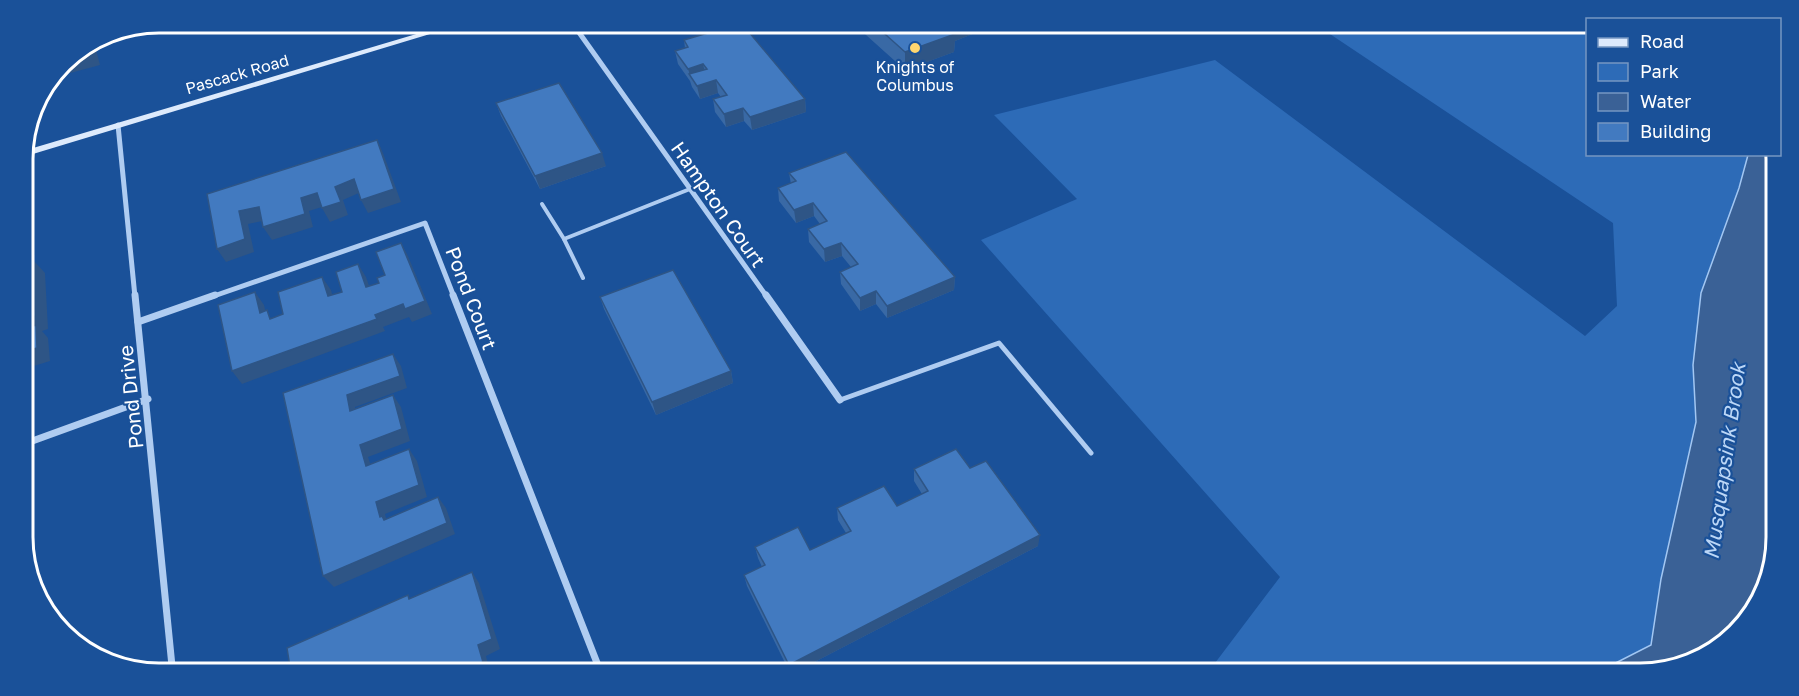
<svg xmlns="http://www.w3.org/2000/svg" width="1799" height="696" font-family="'Golos Text',sans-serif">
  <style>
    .green { fill: #2d6bb7 }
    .water { fill: #3a6196; stroke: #a2c7f3; stroke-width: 1.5 }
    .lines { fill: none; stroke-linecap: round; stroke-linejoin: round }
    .lane-far1 { stroke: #afccf1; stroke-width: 4 }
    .lane { stroke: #afccf1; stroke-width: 5 }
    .street-far1 { stroke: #afccf1; stroke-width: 5 }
    .street { stroke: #afccf1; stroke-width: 7 }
    .secondary { fill: #ddeafc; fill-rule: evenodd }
    .wall { fill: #3969a5 }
    .shaded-wall { fill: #2e5586 }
    .building { fill: #427ac0; stroke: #2e5586; stroke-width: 1.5 }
    .poi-dot { fill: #ffd66f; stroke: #1a5199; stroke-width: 2 }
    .labels { text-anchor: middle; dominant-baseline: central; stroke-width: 4.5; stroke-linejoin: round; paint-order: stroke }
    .far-poi-label { font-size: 16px; fill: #fff; stroke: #1a5199 }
    .far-street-label { font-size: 16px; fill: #fff; stroke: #1a5199 }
    .street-label { font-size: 20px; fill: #fff; stroke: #1a5199 }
    .water-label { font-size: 21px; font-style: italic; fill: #bcd7f7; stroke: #1a5199 }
    .rim { fill: none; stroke: #fff; stroke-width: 3 }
  </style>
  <rect width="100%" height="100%" fill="#1a5199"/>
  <polygon class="green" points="1321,28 1587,29 1588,154 1775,155 1769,581 1723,645 1649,673 1209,671 1280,577 981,240 1077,199 994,115 1215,60 1585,336 1617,306 1613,223"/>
  <polygon class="water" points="1748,155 1775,155 1770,532 1758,597 1723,645 1649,673 1596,673 1651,645 1661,579 1696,422 1693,365 1701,293 1739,188"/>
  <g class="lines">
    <g class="lane-far1">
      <polyline points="432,24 436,31"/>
      <polyline points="542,204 564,239 690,189"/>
      <polyline points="564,239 583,278"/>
    </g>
    <g class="lane">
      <polyline points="840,400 999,343 1091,453"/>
      <polyline points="25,558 29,557"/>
    </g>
    <g class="street-far1">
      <polyline points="573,24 767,297"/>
      <polyline points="118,125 135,297"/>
      <polyline points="211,297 425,223 454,297"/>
    </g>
    <g class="street">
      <polyline points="135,295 172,666"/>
      <polyline points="453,295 599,668"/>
      <polyline points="766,295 840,400"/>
      <polyline points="138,322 215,295"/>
      <polyline points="24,444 148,399"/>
    </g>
    <polygon class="secondary" points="450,24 463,24 23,157 23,151"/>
  </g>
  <g class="wall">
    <polygon points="856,26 985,26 985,29 955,41 954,52 905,70"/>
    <polygon points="684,40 805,99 806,112 752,130 744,121 726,127 715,112 713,99 721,97 718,93 700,99 692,87 690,81 678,64 675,51 685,48"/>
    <polygon points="496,103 606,166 540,189 501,116"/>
    <polygon points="789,173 955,277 954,290 887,318 876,304 860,311 841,284 840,272 851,267 842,256 825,262 809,242 808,229 820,224 814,216 796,223 779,201 778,188 791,184"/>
    <polygon points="600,297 731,371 733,383 656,415 604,309"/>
    <polygon points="970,468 1038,546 801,669 788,669 747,586 744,575 762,567 758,558 755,547 810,550 846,533 838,520 837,508 897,506 922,494 914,481 914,469"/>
  </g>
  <g class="shaded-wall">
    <polygon points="946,26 985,26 985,29 955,41 954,52 905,70 905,52"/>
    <polygon points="93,42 95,46 100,65 52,78 68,58"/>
    <polygon points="703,64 706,77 690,75 688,69"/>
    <polygon points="716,80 718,93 700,99 697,86"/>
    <polygon points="805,99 806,112 752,130 750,117"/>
    <polygon points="743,108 744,121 726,127 724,114"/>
    <polygon points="377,140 383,153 401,202 368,213 361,200"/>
    <polygon points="602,153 606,166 540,189 535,176"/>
    <polygon points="354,179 361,192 343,200 348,215 330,222 322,208 335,187"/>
    <polygon points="317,193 325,206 309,211 313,227 272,240 263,227 301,198"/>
    <polygon points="813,203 814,216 796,223 794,210"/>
    <polygon points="259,207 267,220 248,224 254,252 226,262 217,249 239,211"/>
    <polygon points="401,243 408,256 432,314 412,322 409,317 383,327 385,331 242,384 232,371 375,315"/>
    <polygon points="841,243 842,256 825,262 824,249"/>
    <polygon points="33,260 45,273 48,329 42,331 48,338 50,361 24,369 24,352 27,328 27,319"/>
    <polygon points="358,264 366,277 374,300 366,287"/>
    <polygon points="322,277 331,290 336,309 328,296"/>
    <polygon points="955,277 954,290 887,318 887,306"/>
    <polygon points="876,291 876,304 860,311 860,298"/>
    <polygon points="255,292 264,305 269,326 260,313"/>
    <polygon points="393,354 401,366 407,388 355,407 359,423 350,411 347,395"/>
    <polygon points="731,371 733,383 656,415 652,402"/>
    <polygon points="393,395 401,407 410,441 368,457 375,478 366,466 360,445"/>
    <polygon points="409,449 417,461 427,497 385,514 387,522 380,517 376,502"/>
    <polygon points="438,497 446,508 455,534 334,587 323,576"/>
    <polygon points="1040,535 1038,546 801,669 790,669 789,665"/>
    <polygon points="472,572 479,583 500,649 486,656 489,668 469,668 478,645"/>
  </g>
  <g class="building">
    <polygon points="735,25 743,25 805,99 750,117 743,108 724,114 713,99 727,95 716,80 697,86 689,74 707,69 703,64 688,69 675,51 688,47 684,40"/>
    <polygon points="876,26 946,26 955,34 905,52"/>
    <polygon points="89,44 90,52 68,58 69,57"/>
    <polygon points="559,83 602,153 535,176 496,103"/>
    <polygon points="377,140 394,189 361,200 354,179 335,187 341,202 322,208 317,193 301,198 305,214 263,227 259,207 239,211 245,239 217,249 207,194"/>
    <polygon points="846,152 955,277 887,306 876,291 860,298 840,272 858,264 841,243 824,249 808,229 827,221 813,203 794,210 778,188 796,181 789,173"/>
    <polygon points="401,243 425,301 405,309 403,304 375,315 377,319 232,371 218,305 255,292 260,313 267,310 270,319 283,314 278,292 322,277 328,296 342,292 336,272 358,264 366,287 379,283 377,278 385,275 376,252"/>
    <polygon points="33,260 35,316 27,319 27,328 36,325 37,348 24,352 23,263"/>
    <polygon points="673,270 731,371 652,402 600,297"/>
    <polygon points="393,354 400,376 347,395 350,411 393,395 402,429 360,445 366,466 409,449 419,485 376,502 380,517 382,516 384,520 438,497 447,523 323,576 283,393"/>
    <polygon points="956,449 970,468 986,461 1040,535 789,665 744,575 765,565 755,547 798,527 810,550 851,531 837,508 884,486 897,506 928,491 914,469"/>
    <polygon points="472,572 492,639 478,645 483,662 469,668 290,667 287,648 408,595 409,599"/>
  </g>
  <circle class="poi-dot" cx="915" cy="48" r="6"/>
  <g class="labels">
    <g class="far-poi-label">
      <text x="915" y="67">Knights of<tspan x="915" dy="18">Columbus</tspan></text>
    </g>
    <g class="far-street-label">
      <text transform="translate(237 74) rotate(-16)">Pascack Road</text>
    </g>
    <g class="street-label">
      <text transform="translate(719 204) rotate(55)">Hampton Court</text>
      <text transform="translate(472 298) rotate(69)">Pond Court</text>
      <text transform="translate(130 397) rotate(-96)">Pond Drive</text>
    </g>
    <g class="water-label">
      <text transform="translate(1724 461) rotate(-82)">Musquapsink Brook</text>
    </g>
  </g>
  <path d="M0 0H1799V696H0ZM159 33H1640A126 126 0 0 1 1766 159V537A126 126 0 0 1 1640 663H159A126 126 0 0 1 33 537V159A126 126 0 0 1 159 33Z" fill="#1a5199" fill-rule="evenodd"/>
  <path class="rim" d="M159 33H1640A126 126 0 0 1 1766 159V537A126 126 0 0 1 1640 663H159A126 126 0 0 1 33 537V159A126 126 0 0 1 159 33Z"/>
  <rect x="1586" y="18" width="195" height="138" fill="#1a5199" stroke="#7697c2" stroke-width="1.5"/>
  <rect x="1598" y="38" width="30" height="9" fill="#ddeafc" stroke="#7697c2" stroke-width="1.5"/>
  <text x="1640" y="48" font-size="18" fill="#ffffff">Road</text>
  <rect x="1598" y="63" width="30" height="18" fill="#2d6bb7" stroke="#7697c2" stroke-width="1.5"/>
  <text x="1640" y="78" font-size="18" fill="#ffffff">Park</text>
  <rect x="1598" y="93" width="30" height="18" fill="#3a6196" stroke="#7697c2" stroke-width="1.5"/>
  <text x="1640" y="108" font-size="18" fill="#ffffff">Water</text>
  <rect x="1598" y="123" width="30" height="18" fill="#427ac0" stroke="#7697c2" stroke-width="1.5"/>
  <text x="1640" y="138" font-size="18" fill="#ffffff">Building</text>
</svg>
